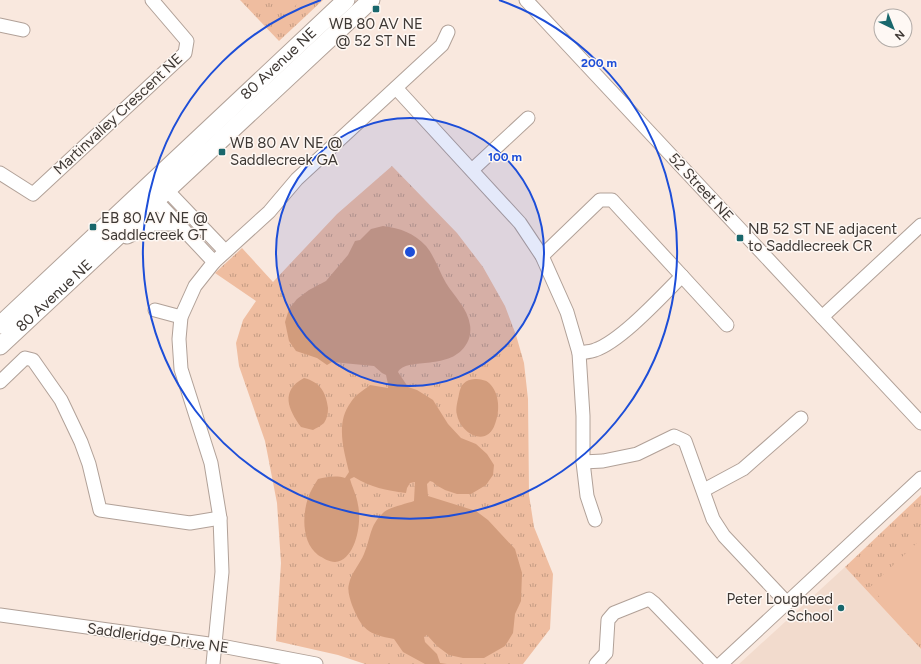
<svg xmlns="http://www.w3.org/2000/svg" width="921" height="664" font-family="Figtree,sans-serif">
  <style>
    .built { fill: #f2dbcd }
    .grass { fill: url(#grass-tufts) }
    .pitch { fill: #efbda0 }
    .water { fill: #d29c7c }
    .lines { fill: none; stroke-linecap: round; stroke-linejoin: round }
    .minor-casing { stroke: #b1a198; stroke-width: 15 }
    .major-casing { stroke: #b1a198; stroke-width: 19 }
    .minor { stroke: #fff; stroke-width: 13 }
    .major { stroke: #fff; stroke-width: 17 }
    .ring { fill: none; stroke: #1d4ed8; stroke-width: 2 }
    .poi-dot { fill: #19676c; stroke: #fef8f4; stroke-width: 1.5 }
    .labels { text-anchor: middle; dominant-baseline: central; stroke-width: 3; stroke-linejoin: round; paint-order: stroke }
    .poi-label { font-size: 15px; fill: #3e3834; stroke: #fef8f4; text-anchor: start }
    .street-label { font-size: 15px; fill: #3e3834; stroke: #fef8f4 }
    .centre { fill: #1d4ed8; stroke: #fef8f4; stroke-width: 2 }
    .ring-label { font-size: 12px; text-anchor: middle; font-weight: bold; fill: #1d4ed8; stroke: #fef8f4; stroke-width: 3; stroke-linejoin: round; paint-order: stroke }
  </style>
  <defs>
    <pattern id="grass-tufts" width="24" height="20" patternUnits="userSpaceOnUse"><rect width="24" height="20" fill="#efbda0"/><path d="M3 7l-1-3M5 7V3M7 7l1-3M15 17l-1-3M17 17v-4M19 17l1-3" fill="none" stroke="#c39b83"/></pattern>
  </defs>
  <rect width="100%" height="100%" fill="#f9e8de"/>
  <polygon class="built" points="845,567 921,649 921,664 739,664"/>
  <g class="grass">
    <polygon points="240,0 323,0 279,41"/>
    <polygon points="392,166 457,233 483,267 505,306 516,335 524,363 528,399 529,495 534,527 553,574 550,629 523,664 365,664 338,655 276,641 281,563 277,503 265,441 239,366 236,343 243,320 256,301 215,273 242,248 273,282 337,214"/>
    <polygon points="921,495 921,649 845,567"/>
  </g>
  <g class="pitch">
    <polygon points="277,0 301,0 293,8 285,8"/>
    <polygon points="921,539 921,641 870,587"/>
  </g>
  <g class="water">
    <path d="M383,226C400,228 414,233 426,246C435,257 439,271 446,283C454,296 468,309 470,325C471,331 470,338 467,343C451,372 408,356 398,372L408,387L417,390L433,400L448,424L461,438L476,444L487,454L494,465L493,475L486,485L471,494H457L445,490L436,485L433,482L430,481L427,484L428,496L476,511L488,520L515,549L522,573L521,601L515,614L513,633L505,646L484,658H463L449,655L437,646L427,635L424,637L425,642L437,654L440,663L447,664H425L403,652L394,639C368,634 362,630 352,605C350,599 347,590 349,584C351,573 360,564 364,554C371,538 369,526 383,513C389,507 406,504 414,501L415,482L410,483L407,488L406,493C385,490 372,488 354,477L350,479C352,487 357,496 358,505C362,522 356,560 335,562C329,562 323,558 318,555C302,543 302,516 308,498C310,492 314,485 318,479C327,477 336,475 345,478L349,472C344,450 335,423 351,402C355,395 364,390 370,385L388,388V384L386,375L382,373L374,366L332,362L327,365L317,358L296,351L289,341L285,322L289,309L297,299L309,290L326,281L348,255L355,241L360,240L371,229Z"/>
    <path d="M304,378C320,382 326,392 328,408C328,414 327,418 324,423C321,426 316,428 313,430L301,427C288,409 280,391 304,378Z"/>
    <path d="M475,379C480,379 486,380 489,383C500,393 500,412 495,424C487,448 461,434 457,415C455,409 458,400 459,394C461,384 465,380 475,379Z"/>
  </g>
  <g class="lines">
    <g class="minor-casing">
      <g id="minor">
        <polyline points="526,0 921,423"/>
        <polyline points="0,25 23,30"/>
        <polyline points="396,88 520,223 542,256 567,312 579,353 583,416 583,462 587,496 595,520"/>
        <polyline points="472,170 528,118"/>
        <polyline points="0,173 33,194 185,53 187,41 152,0"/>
        <polyline points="162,185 225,251"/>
        <polyline points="151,195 214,262"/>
        <path d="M542,256L600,200H612L682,276C661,297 621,341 595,350C590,352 584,352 579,353"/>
        <polyline points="682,276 727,325"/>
        <polyline points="155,310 181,317"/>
        <polyline points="822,317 921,225"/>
        <polyline points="0,382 25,358 33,360 61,400 81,442 89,464 100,510 190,523 220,518"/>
        <polyline points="583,462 603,461 637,454 674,436 685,441 713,519 724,536 787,603"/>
        <polyline points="704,490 743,469 801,418"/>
        <polyline points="0,615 216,645 316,664"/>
        <polyline points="213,664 222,572 220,518 211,463 181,369 179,339 181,317 195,286 214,262 269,212 297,179 442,45 448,32"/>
        <polyline points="596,664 606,653 608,620 614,613 649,599 654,603 713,664"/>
        <polyline points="721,664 921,478"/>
      </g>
    </g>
    <g class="major-casing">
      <g id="major">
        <polyline points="127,235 153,222 177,222"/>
        <path id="s1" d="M0,325L346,0"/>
        <path id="s2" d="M0,346L371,0"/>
      </g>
    </g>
    <use href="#minor" class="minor"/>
    <use href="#major" class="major"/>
  </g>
  <circle cx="410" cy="252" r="134" fill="#1d4ed8" fill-opacity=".12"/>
  <g class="ring">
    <circle cx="410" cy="252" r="134"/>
    <path d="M499 0A267 267 0 1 1 321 0"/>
  </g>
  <g class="poi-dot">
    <rect x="372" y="5" width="8" height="8" rx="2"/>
    <rect x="218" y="148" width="8" height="8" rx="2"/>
    <rect x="89" y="223" width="8" height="8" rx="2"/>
    <rect x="736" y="234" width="8" height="8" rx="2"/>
    <circle cx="841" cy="608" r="4"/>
  </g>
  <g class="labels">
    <g class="poi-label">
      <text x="376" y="24" text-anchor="middle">WB 80 AV NE<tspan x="376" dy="17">@ 52 ST NE</tspan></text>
      <text x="230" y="143">WB 80 AV NE @<tspan x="230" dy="17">Saddlecreek GA</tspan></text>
      <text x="101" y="218">EB 80 AV NE @<tspan x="101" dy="17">Saddlecreek GT</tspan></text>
      <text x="748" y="229">NB 52 ST NE adjacent<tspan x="748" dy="17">to Saddlecreek CR</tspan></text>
      <text x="833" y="599" text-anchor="end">Peter Lougheed<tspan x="833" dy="17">School</tspan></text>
    </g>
    <g class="street-label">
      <text stroke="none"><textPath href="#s1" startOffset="382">80 Avenue NE</textPath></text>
      <text transform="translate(118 114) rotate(-43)">Martinvalley Crescent NE</text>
      <text transform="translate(701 187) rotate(47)">52 Street NE</text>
      <text stroke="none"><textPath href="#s2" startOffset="74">80 Avenue NE</textPath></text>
      <text transform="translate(158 638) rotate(8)">Saddleridge Drive NE</text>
    </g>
  </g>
  <circle cx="410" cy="252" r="6" class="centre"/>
  <g class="ring-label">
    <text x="599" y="67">200 m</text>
    <text x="505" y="161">100 m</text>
  </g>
  <g transform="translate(893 28) rotate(137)"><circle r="19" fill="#fef8f4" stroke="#b1aba7"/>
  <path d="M0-3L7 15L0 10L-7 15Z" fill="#19676c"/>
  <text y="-6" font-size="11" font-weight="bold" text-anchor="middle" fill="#3e3834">N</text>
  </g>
</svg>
